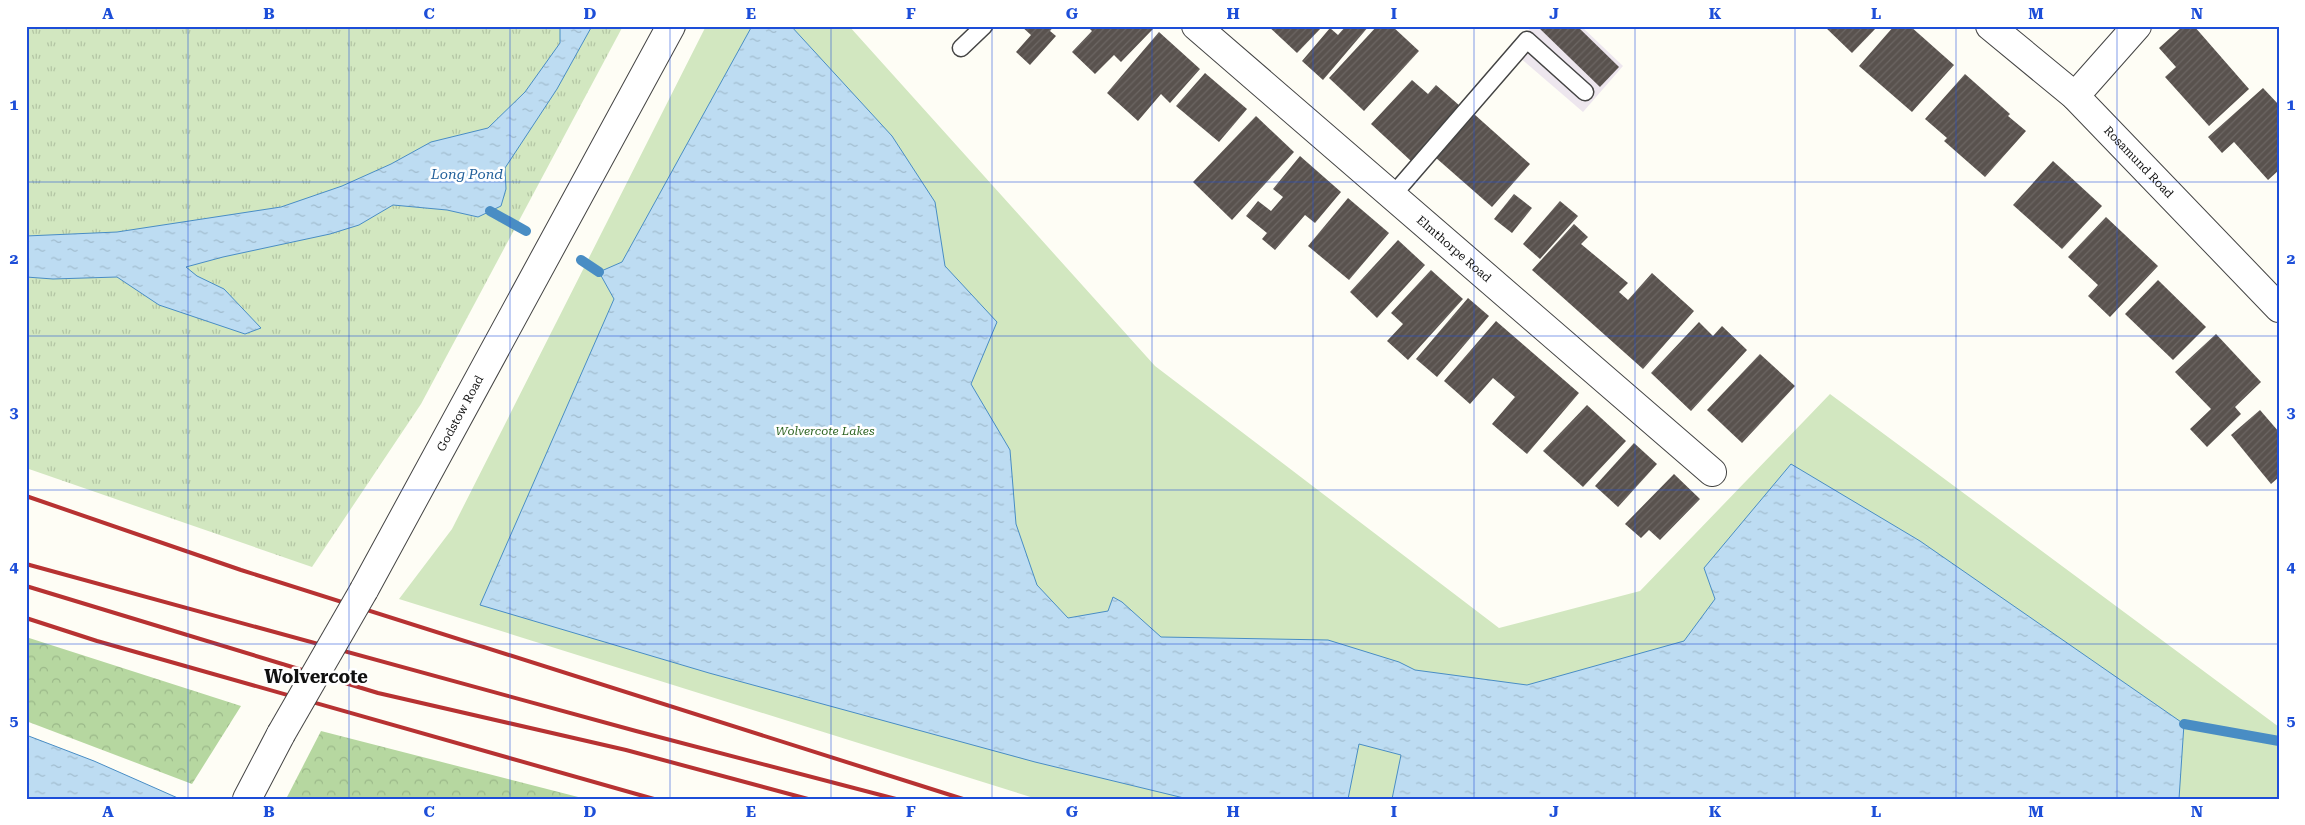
<svg xmlns="http://www.w3.org/2000/svg" width="2305" height="825" font-family="'Roboto Serif',serif">
  <style>
    .industrial { fill: #ede6ee }
    .grass { fill: url(#grass-tufts) }
    .forest { fill: url(#forest-crowns) }
    .park { fill: #d2e7c0 }
    .water { fill: url(#water-ripples); stroke: #498dc4 }
    .lines { fill: none; stroke-linecap: round; stroke-linejoin: round }
    .stream { stroke: #498dc4; stroke-width: 10 }
    .building { fill: url(#building-hatch) }
    .service-casing { stroke: #444; stroke-width: 19 }
    .minor-casing { stroke: #444; stroke-width: 30 }
    .tertiary-casing { stroke: #444; stroke-width: 30 }
    .service { stroke: #fff; stroke-width: 16 }
    .minor { stroke: #fff; stroke-width: 28 }
    .tertiary { stroke: #fff; stroke-width: 28 }
    .rail { stroke: #b73232; stroke-width: 4 }
    .tertiary-bridge-casing { stroke: #444; stroke-width: 30; stroke-linecap: butt }
    .tertiary-bridge { stroke: #fff; stroke-width: 28 }
    .grid { fill: none; stroke: #1d4ed8; stroke-width: 1; stroke-opacity: 0.55 }
    .labels { text-anchor: middle; dominant-baseline: central; stroke-width: 5; stroke-linejoin: round; paint-order: stroke }
    .street-label { font-size: 12px; fill: #111; stroke: #fff }
    .park-label { font-size: 12px; font-style: italic; fill: #2f6524; stroke: #fff }
    .water-label { font-size: 14px; font-style: italic; fill: #22609a; stroke: #fff }
    .district-label { font-size: 18px; font-weight: bold; fill: #111; stroke: #fff }
    .neatline { fill: none; stroke: #1d4ed8; stroke-width: 2 }
    .grid-label { font-size: 16px; text-anchor: middle; font-weight: bold; fill: #1d4ed8 }
  </style>
  <defs>
    <pattern id="grass-tufts" width="24" height="20" patternUnits="userSpaceOnUse" patternTransform="scale(1.25)"><rect width="24" height="20" fill="#d2e7c0"/><path d="M3 7l-1-3M5 7V3M7 7l1-3M15 17l-1-3M17 17v-4M19 17l1-3" fill="none" stroke="#b3c5a4"/></pattern>
    <pattern id="forest-crowns" width="20" height="18" patternUnits="userSpaceOnUse" patternTransform="scale(1.25)"><rect width="20" height="18" fill="#b6d7a0"/><path d="M2 6a3 3 0 1 1 6 0M12 15a3 3 0 1 1 6 0" fill="none" stroke="#9bb889"/></pattern>
    <pattern id="water-ripples" width="26" height="14" patternUnits="userSpaceOnUse" patternTransform="scale(1.25)"><rect width="26" height="14" fill="#bddcf2"/><path d="M2 4q2-2 4 0t4 0M15 11q2-2 4 0t4 0" fill="none" stroke="#a1bcce"/></pattern>
    <pattern id="building-hatch" width="6" height="6" patternUnits="userSpaceOnUse" patternTransform="scale(1.25)"><rect width="6" height="6" fill="#59524e"/><path d="M-1 1l2-2M0 6l6-6M5 7l2-2" fill="none" stroke="#6c6663"/></pattern>
  </defs>
  <rect width="100%" height="100%" fill="#fefdf5"/>
  <polygon class="industrial" points="1532,26 1581,26 1623,66 1583,112 1511,50"/>
  <polygon class="grass" points="26,26 623,26 421,404 312,567 26,468"/>
  <g class="forest">
    <polygon points="26,637 241,706 192,784 26,721"/>
    <polygon points="321,731 586,799 286,799"/>
  </g>
  <polygon class="park" points="706,26 849,26 1155,366 1499,628 1640,591 1830,394 2279,727 2279,799 1037,799 399,599 452,529"/>
  <g class="water">
    <polygon points="560,26 592,26 557,89 505,168 506,189 501,206 478,217 447,210 393,205 359,225 330,234 223,257 186,267 197,276 224,289 261,328 245,334 159,305 117,277 53,279 26,277 26,236 117,232 281,207 342,186 391,164 431,142 488,128 525,92 560,43"/>
    <polygon points="752,26 791,26 892,136 935,202 945,266 997,322 971,384 1010,450 1016,524 1037,585 1068,618 1108,611 1113,597 1122,602 1161,637 1328,640 1399,662 1415,670 1527,685 1684,641 1715,599 1704,568 1791,464 1920,541 2184,724 2179,799 1392,799 1401,755 1359,744 1348,799 1188,799 1035,762 709,673 480,605 614,299 599,272 622,262"/>
    <polygon points="26,735 94,761 180,799 26,799"/>
  </g>
  <g class="lines">
    <g class="stream">
      <polyline points="490,211 526,231"/>
      <polyline points="581,260 599,272"/>
      <polyline points="2184,724 2279,741"/>
    </g>
  </g>
  <g class="building">
    <polygon points="1021,26 1054,26 1050,31 1056,36 1030,65 1016,52 1031,35"/>
    <polygon points="1087,26 1150,26 1153,29 1121,62 1114,55 1095,74 1072,52 1092,31"/>
    <polygon points="1268,26 1323,26 1297,53"/>
    <polygon points="1346,26 1369,26 1323,80 1302,61 1330,28 1338,35"/>
    <polygon points="1377,26 1392,26 1419,51 1364,111 1329,78"/>
    <polygon points="1537,26 1577,26 1619,67 1600,87"/>
    <polygon points="1824,26 1878,26 1852,53"/>
    <polygon points="1894,26 1910,26 1954,65 1912,112 1859,66"/>
    <polygon points="2183,26 2194,26 2249,89 2209,126 2165,77 2176,67 2159,48"/>
    <polygon points="1159,32 1200,69 1170,103 1161,94 1138,121 1107,93"/>
    <polygon points="1205,73 1247,109 1219,142 1176,106"/>
    <polygon points="1965,74 2010,114 2008,116 2026,131 1985,177 1944,141 1947,138 1925,119"/>
    <polygon points="1412,80 1428,94 1436,85 1460,106 1411,161 1371,124"/>
    <polygon points="2263,88 2279,105 2279,170 2268,180 2234,142 2222,153 2208,137"/>
    <polygon points="1474,114 1530,164 1492,207 1435,157"/>
    <polygon points="1256,116 1294,152 1232,220 1193,182"/>
    <polygon points="1300,156 1341,192 1315,223 1305,215 1275,250 1262,239 1267,233 1246,216 1258,201 1271,211 1283,197 1273,189"/>
    <polygon points="2053,161 2102,206 2062,249 2013,205"/>
    <polygon points="1514,194 1532,208 1512,233 1494,219"/>
    <polygon points="1348,198 1389,233 1349,280 1308,246"/>
    <polygon points="1560,201 1578,216 1540,259 1523,244"/>
    <polygon points="2106,217 2158,266 2110,317 2088,296 2098,285 2068,257"/>
    <polygon points="1574,224 1588,237 1581,244 1628,283 1619,292 1628,300 1652,273 1694,311 1643,369 1532,270"/>
    <polygon points="1398,240 1425,265 1377,318 1350,292"/>
    <polygon points="1431,270 1463,299 1408,360 1387,341 1403,324 1391,313"/>
    <polygon points="2158,280 2206,327 2173,360 2125,314"/>
    <polygon points="1468,298 1489,316 1437,377 1416,359"/>
    <polygon points="1496,321 1579,393 1527,454 1492,424 1515,397 1493,378 1470,404 1444,381"/>
    <polygon points="1699,322 1713,336 1722,326 1747,350 1691,411 1651,373"/>
    <polygon points="2216,334 2261,382 2235,407 2241,414 2207,447 2190,429 2211,409 2175,372"/>
    <polygon points="1760,354 1795,386 1742,443 1707,410"/>
    <polygon points="1587,405 1626,441 1583,487 1543,451"/>
    <polygon points="2260,410 2279,432 2279,477 2271,484 2231,435"/>
    <polygon points="1634,443 1657,464 1618,507 1595,486"/>
    <polygon points="1674,474 1700,499 1660,540 1649,530 1641,538 1625,524"/>
  </g>
  <g class="lines">
    <g class="service-casing">
      <g id="service">
        <polyline points="961,48 984,26"/>
        <polyline points="1392,196 1527,40 1585,92"/>
      </g>
    </g>
    <g class="minor-casing">
      <g id="minor">
        <path id="s1" d="M1196,26L1712,472"/>
        <path id="s2" d="M1990,26L2075,96L2279,308"/>
        <polyline points="2075,96 2137,26"/>
      </g>
    </g>
    <g class="tertiary-casing">
      <g id="tertiary">
        <path id="s3" d="M364,590L671,26"/>
        <polyline points="247,799 281,734"/>
      </g>
    </g>
    <use href="#service" class="service"/>
    <use href="#minor" class="minor"/>
    <use href="#tertiary" class="tertiary"/>
    <g class="rail">
      <polyline points="26,496 241,570 963,799"/>
      <polyline points="26,564 636,731 896,799"/>
      <polyline points="26,586 378,693 626,750 808,799"/>
      <polyline points="26,618 97,641 654,799"/>
    </g>
    <g class="tertiary-bridge-casing">
      <polyline id="tertiary-bridge" points="281,734 364,590"/>
    </g>
    <use href="#tertiary-bridge" class="tertiary-bridge"/>
  </g>
  <path class="grid" d="M188,26V799M349,26V799M510,26V799M670,26V799M831,26V799M992,26V799M1152,26V799M1313,26V799M1474,26V799M1635,26V799M1795,26V799M1956,26V799M2117,26V799M26,182H2279M26,336H2279M26,490H2279M26,644H2279"/>
  <g class="labels">
    <g class="street-label">
      <text stroke="none"><textPath href="#s2" startOffset="202">Rosamund Road</textPath></text>
      <text stroke="none"><textPath href="#s1" startOffset="341">Elmthorpe Road</textPath></text>
      <text stroke="none"><textPath href="#s3" startOffset="201">Godstow Road</textPath></text>
    </g>
    <g class="park-label">
      <text x="825" y="431">Wolvercote Lakes</text>
    </g>
    <g class="water-label">
      <text x="467" y="174">Long Pond</text>
    </g>
    <g class="district-label">
      <text x="316" y="676">Wolvercote</text>
    </g>
  </g>
  <rect width="2305" height="825" fill="none" stroke="#ffffff" stroke-width="55"/>
  <rect x="28" y="28" width="2250" height="770" class="neatline"/>
  <g class="grid-label">
    <text x="108" y="19">A</text>
    <text x="269" y="19">B</text>
    <text x="429" y="19">C</text>
    <text x="590" y="19">D</text>
    <text x="751" y="19">E</text>
    <text x="911" y="19">F</text>
    <text x="1072" y="19">G</text>
    <text x="1233" y="19">H</text>
    <text x="1394" y="19">I</text>
    <text x="1554" y="19">J</text>
    <text x="1715" y="19">K</text>
    <text x="1876" y="19">L</text>
    <text x="2036" y="19">M</text>
    <text x="2197" y="19">N</text>
    <text x="14" y="110">1</text>
    <text x="2291" y="110">1</text>
    <text x="14" y="264">2</text>
    <text x="2291" y="264">2</text>
    <text x="14" y="418">3</text>
    <text x="2291" y="418">3</text>
    <text x="14" y="572">4</text>
    <text x="2291" y="572">4</text>
    <text x="14" y="726">5</text>
    <text x="2291" y="726">5</text>
    <text x="108" y="817">A</text>
    <text x="269" y="817">B</text>
    <text x="429" y="817">C</text>
    <text x="590" y="817">D</text>
    <text x="751" y="817">E</text>
    <text x="911" y="817">F</text>
    <text x="1072" y="817">G</text>
    <text x="1233" y="817">H</text>
    <text x="1394" y="817">I</text>
    <text x="1554" y="817">J</text>
    <text x="1715" y="817">K</text>
    <text x="1876" y="817">L</text>
    <text x="2036" y="817">M</text>
    <text x="2197" y="817">N</text>
  </g>
</svg>
